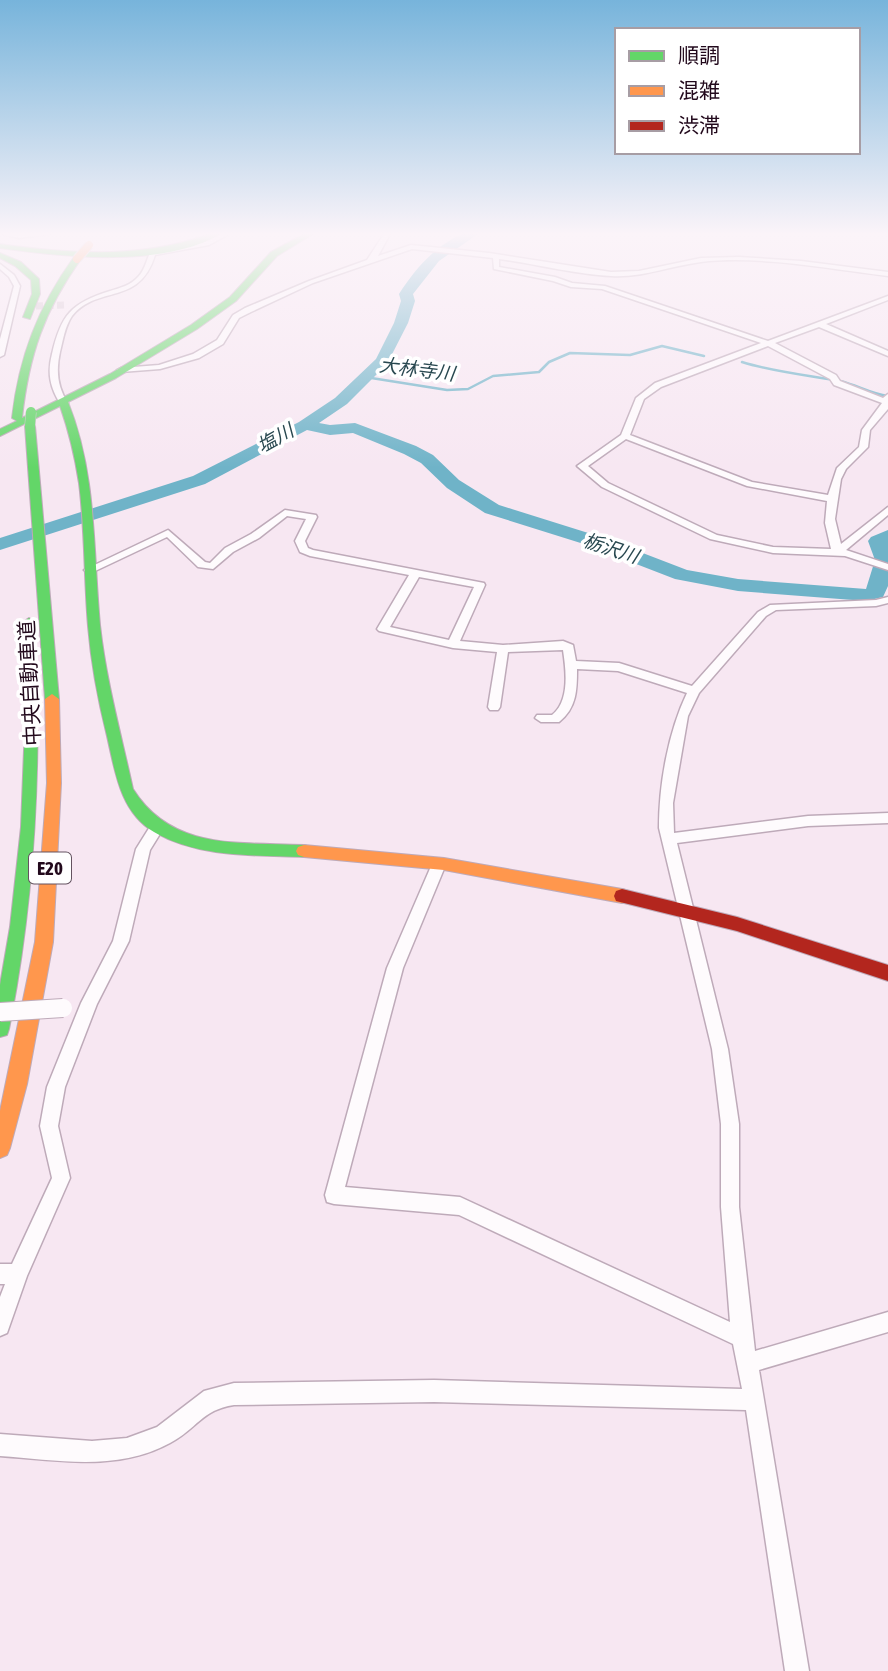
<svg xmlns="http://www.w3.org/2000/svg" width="888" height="1671" font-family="'Asap Condensed','Noto Sans JP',sans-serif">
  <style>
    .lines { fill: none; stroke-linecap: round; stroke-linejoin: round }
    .stream { stroke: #6fb3c8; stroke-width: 2.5 }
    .river { fill: #6fb3c8; fill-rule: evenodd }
    .street-tunnel { stroke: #d7c6d2; stroke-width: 7; stroke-dasharray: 7 3.5; stroke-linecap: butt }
    .street-casing { stroke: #beaab9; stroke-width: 3 }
    .fast-casing { stroke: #beaab9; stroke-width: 2 }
    .slow-casing { stroke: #beaab9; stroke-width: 2 }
    .jam-casing { stroke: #beaab9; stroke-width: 2 }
    .street { fill: #fefbfd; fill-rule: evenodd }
    .fast { fill: #63d668; fill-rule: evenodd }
    .slow { fill: #ff974d; fill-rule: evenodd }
    .jam { fill: #b3261e; fill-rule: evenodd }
    .street-bridge-casing { stroke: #beaab9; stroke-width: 20; stroke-linecap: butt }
    .fast-bridge-casing { stroke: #d0c5cd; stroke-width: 11; stroke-linecap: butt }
    .slow-bridge-casing { stroke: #d0c5cd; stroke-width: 10; stroke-linecap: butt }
    .street-bridge { stroke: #fefbfd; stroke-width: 18 }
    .fast-bridge { stroke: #63d668; stroke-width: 10 }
    .slow-bridge { stroke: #ff974d; stroke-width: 8 }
    .labels { text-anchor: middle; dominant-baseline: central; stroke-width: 7; stroke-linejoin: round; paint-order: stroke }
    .far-water-label { font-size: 19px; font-style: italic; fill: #294850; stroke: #fff }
    .shield { fill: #fff; stroke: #645360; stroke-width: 2 }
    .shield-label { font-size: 19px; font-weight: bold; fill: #22091c }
    .street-label { font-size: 21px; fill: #22091c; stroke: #fff }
  </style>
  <rect width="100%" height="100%" fill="#f7e7f2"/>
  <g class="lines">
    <g class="stream">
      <path d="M742,362C774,372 807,375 840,381C857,385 871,394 888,396"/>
      <polyline points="365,377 447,390 468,389 493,376 539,372 549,362 570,353 630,355 662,346 704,356"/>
    </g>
    <path class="river" d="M462,234H478L439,261L413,294L415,301L408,323L387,364L347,404L319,423L330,425L355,423L416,446L433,455L459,480L499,505L601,537L687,570L738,579L866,589L875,560L868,541L871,537L888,530V586L883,597L866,601L738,591L675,579L587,545L485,513L447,488L421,463L404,454L353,433L330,435L307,430L205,484L0,550V538L193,476L299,422L335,398L376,359L394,323L401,301L399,294C415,269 435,246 462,234Z"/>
    <polyline class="street-tunnel" points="36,306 65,305"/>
    <g class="street-casing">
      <g id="street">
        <polygon points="2,234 50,234 19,238"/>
        <path d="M221,234H229L209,245L155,255C139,307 98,284 72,316C65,326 63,340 60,352C56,370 57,387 68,403L61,405C50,388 47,373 52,354C61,315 71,303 110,291C120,288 131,285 138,277C145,270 146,261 150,253L205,242Z"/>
        <path d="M384,234H390L378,256L411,245L489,253L611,272L639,271L701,258L739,257L801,261L888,272V276C830,269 759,255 701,262C670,266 642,278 611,276C574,274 536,264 499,259V267L555,277L572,283L605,286L768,341L888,296V300L826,324L888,351V356L819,327L775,343L836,375L840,381L883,398L888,394V409L870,430L868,447L846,469L841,479L835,519L841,544L888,507V515L846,550L888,564V570L845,556L773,553L710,539L602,487L577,466L621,435L636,398L655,383L761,343L602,289L571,287L553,281L494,269L493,258L412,249L313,283L251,312L239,318L223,344L199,358L160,369L121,372L117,370L121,368L159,365L193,354L217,340L233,315L245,308L309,281L367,260ZM768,346L830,379L834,385L882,403L862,430L859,447L837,468L828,495L752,482L630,435L644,399L661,387ZM626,439L747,486L827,501L825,523L831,549L773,547L717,535L608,483L588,466Z"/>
        <polygon points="0,264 14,275 20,286 4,355 0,357 0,339 14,286 9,277 0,269"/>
        <path d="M285,510L316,515L317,517L305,541L308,548L313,550L484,583L485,585L460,641L503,645L563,641L573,645L576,661L619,663L692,686L758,612L770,605L876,600L888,597V603L876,606L776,610L766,616L699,693L688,716L673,803L674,833L808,816L888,813V823L808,826L677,843L728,1049L739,1124V1207L755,1351L888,1312V1332L759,1370L809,1671H785L746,1410L434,1402L234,1405C201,1410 197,1429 170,1443C117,1472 57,1460 0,1456V1434L92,1441L127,1438L157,1427L204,1391L234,1383L434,1380L742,1389L733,1344L459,1215L334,1204L327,1202L325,1195L387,968L432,864L434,860H444L446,864L403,968L345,1187L460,1197L730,1322L721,1207V1124L712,1049L659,828C659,784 668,733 687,693L618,671L577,669C577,689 577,708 559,722H541L535,718L537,715H552C570,701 566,670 563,650L508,652L500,707L498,710H490L488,707L497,652L453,648L379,631L377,629L409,575L310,556L300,552L295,541L306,519L287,516L259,538L233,552L213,569L198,567L167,537L93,572L89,573L84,570L168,530L205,562L210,563L225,548L251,534ZM419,577L474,587L449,640L390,627Z"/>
        <polygon points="156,824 163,829 150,850 129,941 97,1004 65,1087 58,1126 70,1178 27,1276 7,1333 0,1336 0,1297 5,1284 0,1284 0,1264 12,1264 52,1178 40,1126 47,1087 81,1003 113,941 136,849 151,825"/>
      </g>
    </g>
    <g class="fast-casing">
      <g id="fast">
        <path d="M209,234H220C164,268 62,257 0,248V244C71,254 141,259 209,234Z"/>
        <path d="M304,234H313L277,256L236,301L197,329L116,378L68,402C97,474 93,550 100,625C106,680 121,734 133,789C172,851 239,842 304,845L310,847L312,851L310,855L304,857C254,855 199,858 154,832C120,812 115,771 107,736C98,700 91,663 88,626C84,579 85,531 79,483C75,457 69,432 60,406L0,436V429L17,421L12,418C19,357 38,307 74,257L81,259C44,311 29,355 22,418L110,374L191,325L230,297L271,252Z"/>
        <polygon points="0,253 21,262 39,279 40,294 30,319 23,317 32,294 31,280 15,266 0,258"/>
        <polygon points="30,423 35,426 59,699 52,704 45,699 25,426"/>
        <path d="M29,618L35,622C42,760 36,893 9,1029L7,1035L0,1037V985L10,927L21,827L25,725L23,622Z"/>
      </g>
    </g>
    <g class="slow-casing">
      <g id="slow">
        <polygon points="52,694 59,699 61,783 53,942 27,1084 10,1148 7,1155 0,1158 0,1111 35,942 47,783 45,699"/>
        <polygon points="304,845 444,858 622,889 628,891 630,896 628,901 622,903 444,870 304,857 298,855 296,851 298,847"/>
      </g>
    </g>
    <g class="jam-casing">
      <polygon id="jam" points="622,889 737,917 888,965 888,981 737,931 616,901 614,896 616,891"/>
    </g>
    <use href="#street" class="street"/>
    <use href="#fast" class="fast"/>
    <use href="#slow" class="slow"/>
    <use href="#jam" class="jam"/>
    <g class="street-bridge-casing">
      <polyline id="street-bridge" points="0,1012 63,1008"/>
    </g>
    <g class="fast-bridge-casing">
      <polyline id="fast-bridge" points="30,426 31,412"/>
    </g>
    <g class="slow-bridge-casing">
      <polyline id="slow-bridge" points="77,259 89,245"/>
    </g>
    <use href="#street-bridge" class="street-bridge"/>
    <use href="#fast-bridge" class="fast-bridge"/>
    <use href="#slow-bridge" class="slow-bridge"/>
  </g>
  <linearGradient id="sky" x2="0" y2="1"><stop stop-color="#77b4db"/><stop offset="0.5" stop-color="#fbf4f9"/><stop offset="1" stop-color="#fbf4f9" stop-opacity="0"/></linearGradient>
  <rect width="888" height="468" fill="url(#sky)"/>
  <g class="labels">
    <g class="far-water-label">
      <text transform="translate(417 369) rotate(7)">大林寺川</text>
      <text transform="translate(275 438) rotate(-29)">塩川</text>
      <text transform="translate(611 548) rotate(18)">栃沢川</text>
    </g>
    <rect class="shield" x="29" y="852.5" width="42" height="31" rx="5"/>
    <g class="shield-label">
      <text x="50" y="868">E20</text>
    </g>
    <g class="street-label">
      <text transform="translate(29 683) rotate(-93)">中央自動車道</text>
    </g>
  </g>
  <rect x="615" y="28" width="245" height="126" fill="#ffffff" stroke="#a79da4" stroke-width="2"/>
  <rect x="629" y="51" width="35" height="10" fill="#63d668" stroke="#a79da4" stroke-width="2"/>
  <text x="678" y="63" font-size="21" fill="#22091c">順調</text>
  <rect x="629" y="86" width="35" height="10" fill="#ff974d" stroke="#a79da4" stroke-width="2"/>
  <text x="678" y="98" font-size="21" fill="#22091c">混雑</text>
  <rect x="629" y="121" width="35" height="10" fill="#b3261e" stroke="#a79da4" stroke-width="2"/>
  <text x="678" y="133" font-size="21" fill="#22091c">渋滞</text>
</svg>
